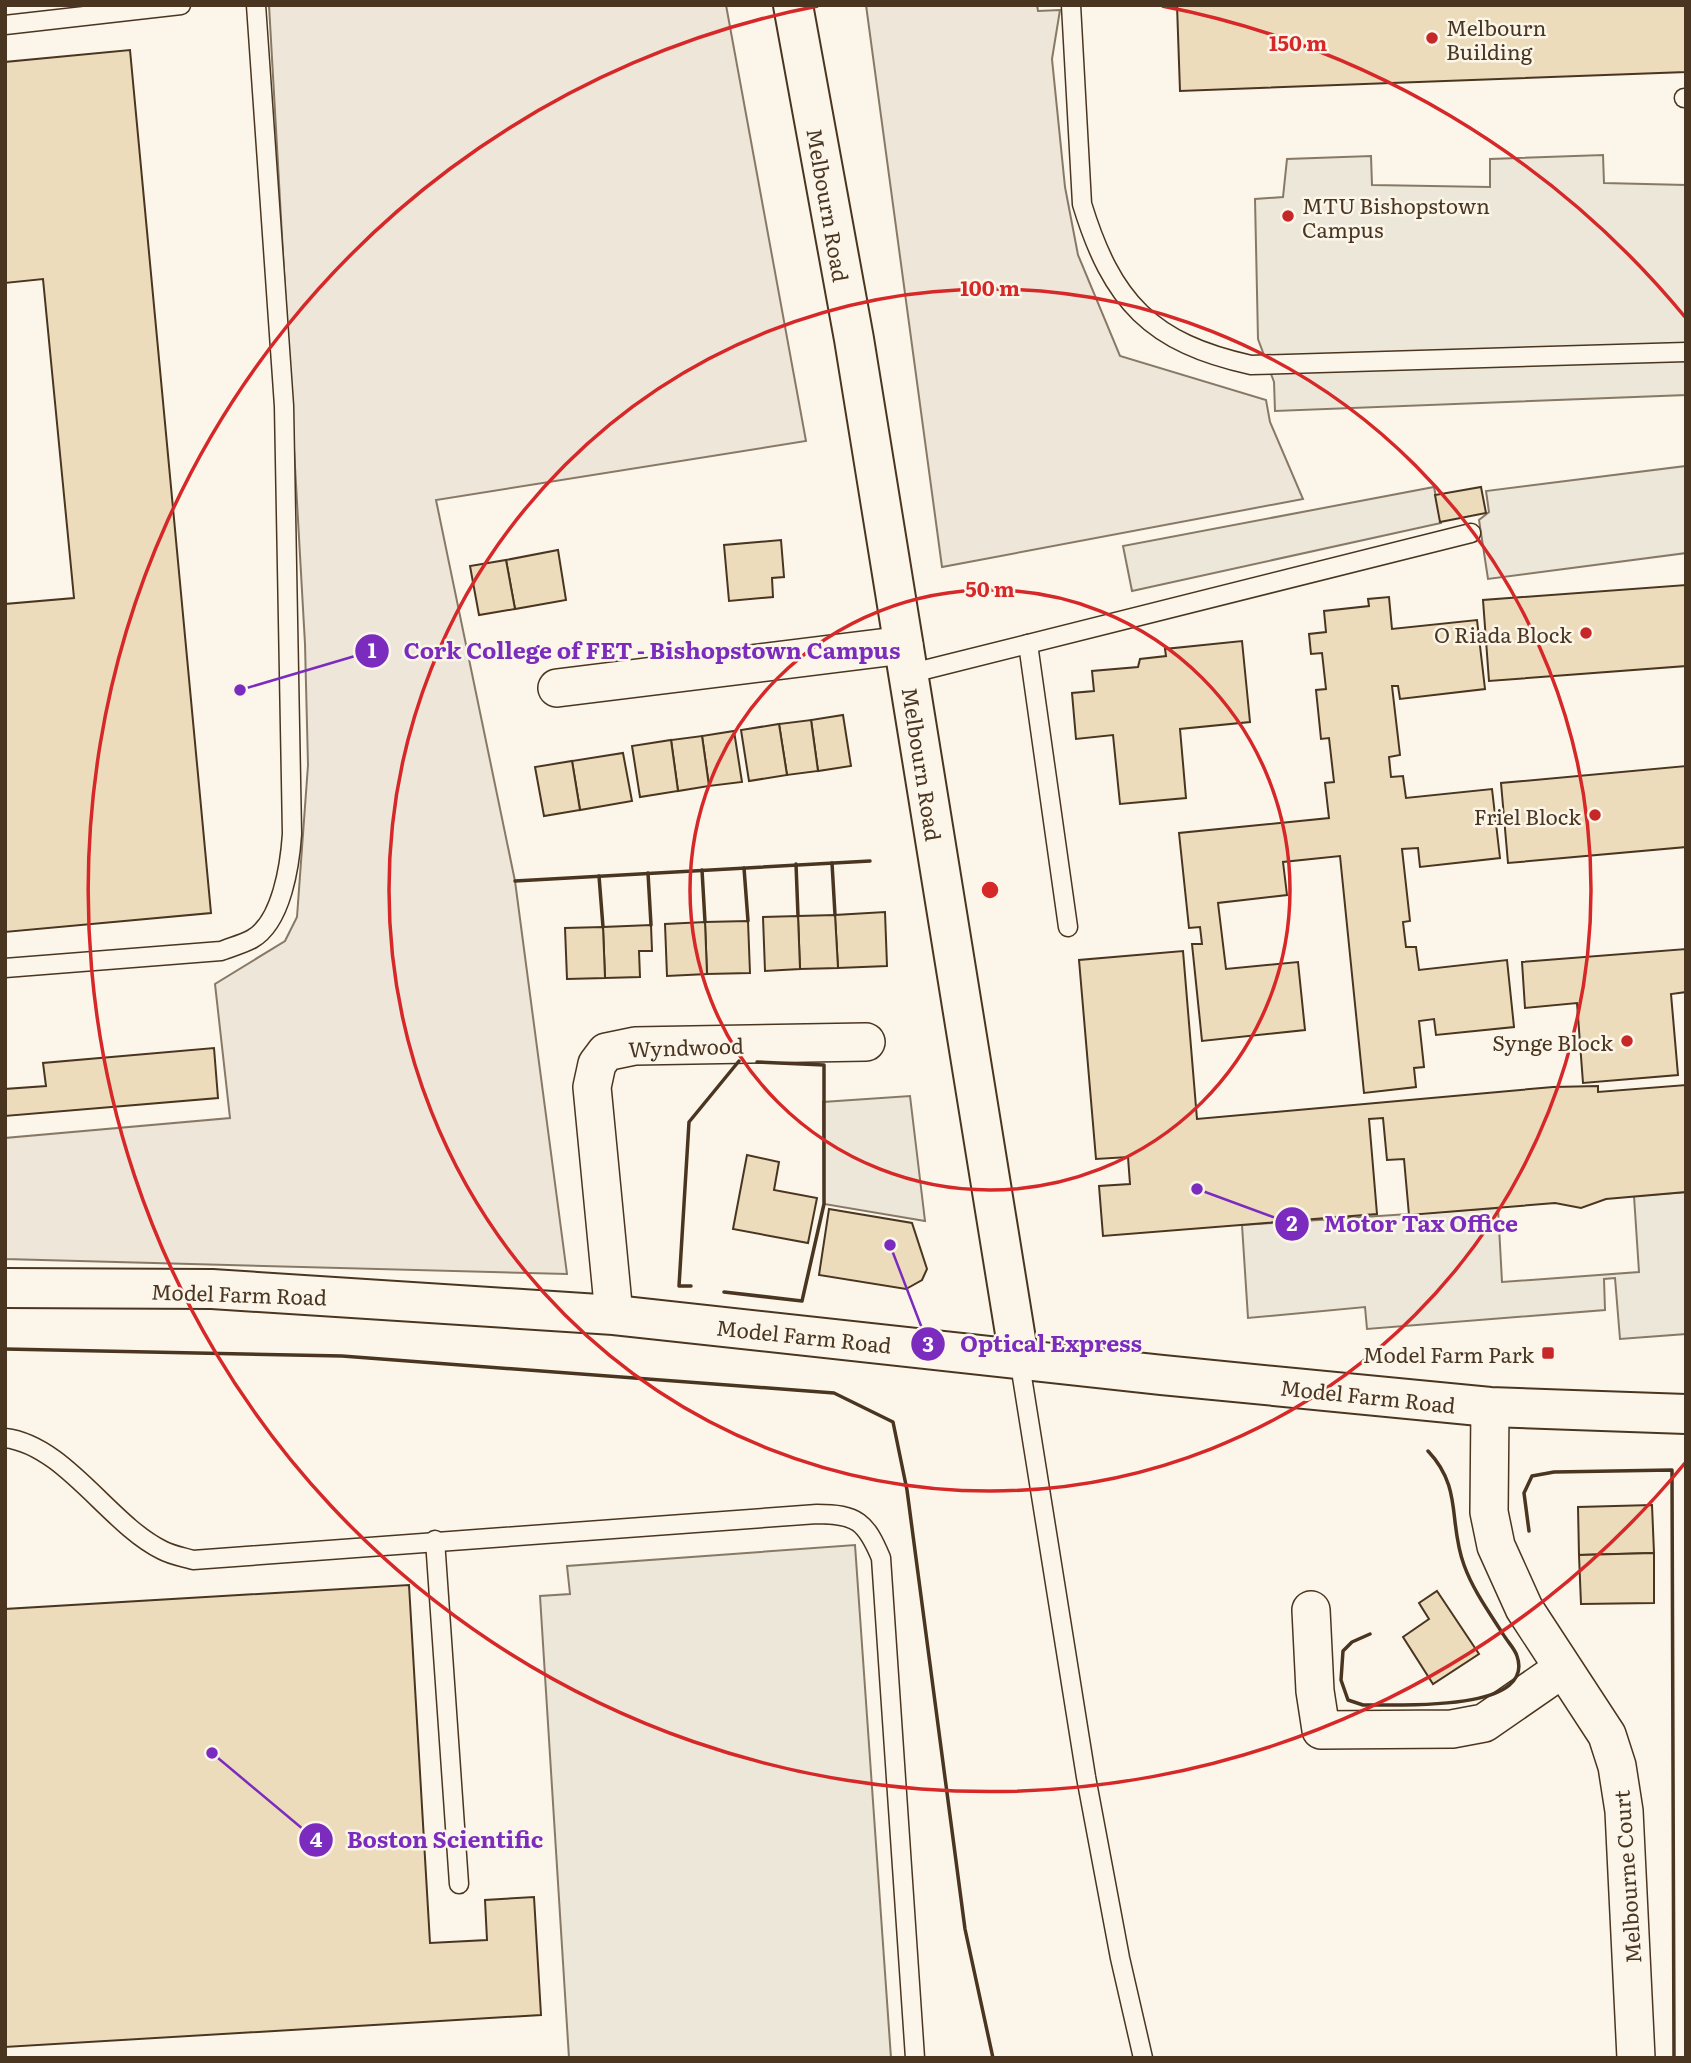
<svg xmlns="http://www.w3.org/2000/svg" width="1691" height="2063" font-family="Literata,serif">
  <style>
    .green { fill: #ede6d9; stroke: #887966; stroke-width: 2 }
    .parking { fill: #ede7d9; stroke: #887966; stroke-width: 2 }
    .building { fill: #ecdcbc; stroke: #4a3520; stroke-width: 2 }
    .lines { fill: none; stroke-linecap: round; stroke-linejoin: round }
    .lane-casing { stroke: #4a3520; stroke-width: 21 }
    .street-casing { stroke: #4a3520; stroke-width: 40 }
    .secondary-casing { stroke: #4a3520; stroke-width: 42 }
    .lane { stroke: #fbf6e9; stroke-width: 18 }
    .street { stroke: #fbf6e9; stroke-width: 37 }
    .secondary { stroke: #fbf6e9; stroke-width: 38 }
    .wall { stroke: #4a3520; stroke-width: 3.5 }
    .ring { fill: none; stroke: #d62828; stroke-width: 3.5 }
    .poi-dot { fill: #c62828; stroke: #fbf6e9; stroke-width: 2.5 }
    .labels { text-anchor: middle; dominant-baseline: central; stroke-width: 5; stroke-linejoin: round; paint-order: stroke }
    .poi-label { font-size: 21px; fill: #4a3520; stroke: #fbf6e9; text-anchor: end }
    .street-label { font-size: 21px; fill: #4a3520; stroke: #fbf6e9 }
    .centre { fill: #d62828; stroke: #fbf6e9; stroke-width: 3.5 }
    .ring-label { font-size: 21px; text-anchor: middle; font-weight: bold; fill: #d62828; stroke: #fbf6e9; stroke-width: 5; stroke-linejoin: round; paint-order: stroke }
    .leader { fill: none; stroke: #7b2cbf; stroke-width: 2.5 }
    .callout-dot { fill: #7b2cbf; stroke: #fbf6e9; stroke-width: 2.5 }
    .mark-label { font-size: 21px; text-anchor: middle; font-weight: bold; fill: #fff }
    .callout-label { font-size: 23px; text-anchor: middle; font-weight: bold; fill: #7b2cbf; stroke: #fbf6e9; stroke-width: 5; stroke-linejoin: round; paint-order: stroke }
  </style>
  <rect width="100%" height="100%" fill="#fbf6e9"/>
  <g class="green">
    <polygon points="269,5 726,5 806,441 436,500 515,881 567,1274 5,1259 5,1138 230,1118 215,984 285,941 297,917 308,765 305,644"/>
    <polygon points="866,5 1037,5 1038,11 1060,10 1052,59 1065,187 1078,255 1120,356 1266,400 1270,422 1303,499 942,567"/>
  </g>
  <g class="parking">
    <polygon points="1603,155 1604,183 1686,185 1686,395 1275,411 1274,382 1258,339 1255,199 1283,197 1287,159 1371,156 1372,185 1490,187 1490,159"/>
    <polygon points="1686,466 1686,553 1488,579 1479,520 1489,512 1486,491"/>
    <polygon points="1434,487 1441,523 1132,591 1123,546"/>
    <polygon points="910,1096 925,1221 824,1204 823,1102"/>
    <polygon points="1686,1192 1686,1334 1620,1339 1615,1278 1604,1279 1605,1310 1367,1329 1365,1307 1248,1318 1242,1225 1498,1208 1502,1282 1639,1272 1634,1196"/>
    <polygon points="855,1545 891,2058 569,2058 540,1596 570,1594 567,1566"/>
  </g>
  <g class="building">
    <polygon points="1177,5 1686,5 1686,72 1180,91"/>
    <polygon points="130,50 211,913 5,932 5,604 74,598 43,279 5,283 5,62"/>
    <polygon points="1481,487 1486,513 1440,522 1435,495"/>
    <polygon points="781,540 784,577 772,578 773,597 729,601 724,545"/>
    <polygon points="558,550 566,600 515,609 506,560"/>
    <polygon points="506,560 515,609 479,615 470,566"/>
    <polygon points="1686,585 1686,666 1489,681 1483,600"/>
    <polygon points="1389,597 1392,629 1477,620 1485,689 1400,699 1398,686 1392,686 1400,755 1389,757 1391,777 1403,776 1406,798 1492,789 1500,858 1420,867 1418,848 1402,849 1410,921 1403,922 1406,947 1416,947 1419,970 1507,960 1514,1027 1436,1035 1434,1019 1419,1021 1424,1067 1414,1068 1416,1087 1364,1093 1340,856 1283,862 1287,895 1218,903 1226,969 1298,962 1305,1030 1202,1041 1192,944 1202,944 1200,927 1189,928 1179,833 1329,818 1325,783 1334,782 1329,738 1321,739 1316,690 1326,689 1322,653 1311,654 1309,634 1326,632 1324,611 1369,606 1368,599"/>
    <polygon points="1242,641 1250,722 1180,729 1186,798 1120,804 1113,735 1076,739 1072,693 1094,691 1092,671 1138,667 1140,659 1166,656 1165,649"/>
    <polygon points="843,715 851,766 818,771 811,720"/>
    <polygon points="811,720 818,771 787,775 779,724"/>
    <polygon points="779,724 787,775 749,781 741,730"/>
    <polygon points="734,731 742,782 709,786 702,736"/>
    <polygon points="702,736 709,786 678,791 671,740"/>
    <polygon points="671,740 678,791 640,797 632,746"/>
    <polygon points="623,753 632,801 580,810 572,761"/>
    <polygon points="572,761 580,810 544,816 535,767"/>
    <polygon points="1686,766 1686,847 1508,863 1501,783"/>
    <polygon points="885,912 887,966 838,968 835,915"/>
    <polygon points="835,915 838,968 800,969 798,916"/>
    <polygon points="798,916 800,969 765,971 763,917"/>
    <polygon points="748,921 750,973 707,974 705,922"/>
    <polygon points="705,922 707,974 667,976 665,924"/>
    <polygon points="651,925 652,951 639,951 640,977 605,978 603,927"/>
    <polygon points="603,927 605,978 567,979 565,928"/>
    <polygon points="1686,949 1686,992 1671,994 1678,1075 1583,1083 1577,1003 1525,1008 1522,962"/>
    <polygon points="1183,951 1197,1119 1553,1087 1598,1086 1598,1092 1686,1085 1686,1192 1606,1199 1581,1208 1555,1203 1409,1215 1404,1159 1387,1160 1383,1118 1369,1119 1377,1214 1103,1236 1099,1186 1130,1184 1128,1157 1096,1159 1079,960"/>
    <polygon points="214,1048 218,1098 5,1116 5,1089 46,1086 43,1063"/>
    <polygon points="747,1155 779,1162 774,1190 817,1198 808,1243 733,1229"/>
    <polygon points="829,1209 912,1223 927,1269 922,1280 906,1289 819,1275"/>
    <polygon points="1652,1505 1654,1553 1579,1555 1578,1507"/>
    <polygon points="1654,1553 1654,1603 1581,1604 1579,1555"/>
    <polygon points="409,1585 430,1943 487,1940 485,1900 534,1897 541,2015 5,2047 5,1609"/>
    <polygon points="1437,1591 1479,1654 1433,1684 1403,1637 1429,1619 1419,1603"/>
  </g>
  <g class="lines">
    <g class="lane-casing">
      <g id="lane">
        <path d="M1071,5L1082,204C1112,302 1151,343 1251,365L1686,352"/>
        <polyline points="5,25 181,5"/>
        <polyline points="1684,98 1686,98"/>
        <polyline points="1028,644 1068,927"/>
        <polyline points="908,674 1471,533"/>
        <path d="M5,968L221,951C231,947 243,944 252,939C282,922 290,864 292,834L284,406L256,5"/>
        <polyline points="1019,1358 1086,1777 1120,1958 1143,2058"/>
        <path d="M5,1438C65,1445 109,1524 162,1550C171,1555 183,1557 193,1560L817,1514C857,1514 866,1522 881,1558L915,2058"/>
        <polyline points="435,1540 459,1884"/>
      </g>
    </g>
    <g class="street-casing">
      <g id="street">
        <polyline points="557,688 904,645"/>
        <polyline points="614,1315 592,1087 597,1064 606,1052 635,1046 866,1042"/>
        <polyline points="1490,1407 1489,1512 1496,1546 1524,1608 1607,1735 1617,1766 1624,1811 1636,2058"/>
        <polyline points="1311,1610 1315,1691 1321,1730 1452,1729 1484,1723 1562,1669"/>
      </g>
    </g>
    <g class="secondary-casing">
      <g id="secondary">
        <polyline points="793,5 854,339 1019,1358"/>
        <polyline points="5,1288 212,1289 614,1315 1162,1375 1490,1407 1686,1414"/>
      </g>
    </g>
    <use href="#lane" class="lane"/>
    <use href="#street" class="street"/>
    <use href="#secondary" class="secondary"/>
    <g class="wall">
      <polyline points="832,863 835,915"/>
      <polyline points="796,864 798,916"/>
      <polyline points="744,868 748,921"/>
      <polyline points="702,870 705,922"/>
      <polyline points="648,873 651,925"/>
      <polyline points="599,876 603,927"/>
      <polyline points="515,881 870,861"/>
      <polyline points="691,1286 679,1286 689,1122 739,1061"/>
      <polyline points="724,1292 802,1301 824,1204 824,1065 757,1062"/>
      <polyline points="5,1349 342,1356 834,1393 893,1422 907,1490 965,1929 993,2058"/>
      <polyline points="1529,1531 1524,1493 1532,1476 1554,1472 1672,1470 1674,2058"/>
      <path d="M1370,1634L1352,1642L1343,1651L1341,1680L1348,1700L1363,1705C1390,1704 1537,1714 1517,1656C1515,1649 1507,1641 1503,1634C1489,1612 1473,1590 1464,1565C1448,1522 1463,1488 1428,1451"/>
    </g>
  </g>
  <g class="ring">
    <circle cx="990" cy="890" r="300"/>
    <circle cx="990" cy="890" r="601"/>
    <path d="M1685 1463A901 901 0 1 1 818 6M1162 6A901 901 0 0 1 1685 317"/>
  </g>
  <g class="poi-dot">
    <circle cx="1432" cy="38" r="7"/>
    <circle cx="1288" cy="216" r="7"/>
    <circle cx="1586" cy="633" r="7"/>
    <circle cx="1595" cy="815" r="7"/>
    <circle cx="1627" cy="1041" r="7"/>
    <rect x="1541" y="1346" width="14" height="14" rx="3.5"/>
  </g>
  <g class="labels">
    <g class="poi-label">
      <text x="1446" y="26" text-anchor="start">Melbourn<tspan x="1446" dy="24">Building</tspan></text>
      <text x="1302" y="204" text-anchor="start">MTU Bishopstown<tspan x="1302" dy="24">Campus</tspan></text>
      <text x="1572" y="633">O Riada Block</text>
      <text x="1581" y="815">Friel Block</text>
      <text x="1613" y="1041">Synge Block</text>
      <text x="1534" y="1353">Model Farm Park</text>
    </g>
    <g class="street-label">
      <text transform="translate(829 205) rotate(80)">Melbourn Road</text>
      <text transform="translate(923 764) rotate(81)">Melbourn Road</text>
      <text transform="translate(686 1046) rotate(-2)">Wyndwood</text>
      <text transform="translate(239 1293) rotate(2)">Model Farm Road</text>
      <text transform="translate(804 1335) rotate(6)">Model Farm Road</text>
      <text transform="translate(1368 1395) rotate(6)">Model Farm Road</text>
      <text transform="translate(1626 1877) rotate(-94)">Melbourne Court</text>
    </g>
  </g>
  <circle cx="990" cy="890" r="10" class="centre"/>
  <g class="ring-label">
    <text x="1298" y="51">150 m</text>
    <text x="990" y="296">100 m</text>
    <text x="990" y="597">50 m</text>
  </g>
  <path class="leader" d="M240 690L372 651M1197 1189L1292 1224M890 1245L928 1344M212 1753L316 1840"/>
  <g class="callout-dot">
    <circle cx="240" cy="690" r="7"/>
    <circle cx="1197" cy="1189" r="7"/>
    <circle cx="890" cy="1245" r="7"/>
    <circle cx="212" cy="1753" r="7"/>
    <circle cx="372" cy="651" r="18"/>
    <circle cx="1292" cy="1224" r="18"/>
    <circle cx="928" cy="1344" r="18"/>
    <circle cx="316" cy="1840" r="18"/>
  </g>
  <g class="mark-label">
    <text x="372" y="658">1</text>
    <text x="1292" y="1231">2</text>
    <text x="928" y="1352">3</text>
    <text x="316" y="1847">4</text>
  </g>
  <g class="callout-label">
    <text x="652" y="659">Cork College of FET - Bishopstown Campus</text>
    <text x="1421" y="1232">Motor Tax Office</text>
    <text x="1051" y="1352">Optical Express</text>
    <text x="445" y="1848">Boston Scientific</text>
  </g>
  <rect width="1691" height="2063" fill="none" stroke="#4a3520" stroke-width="14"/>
</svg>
